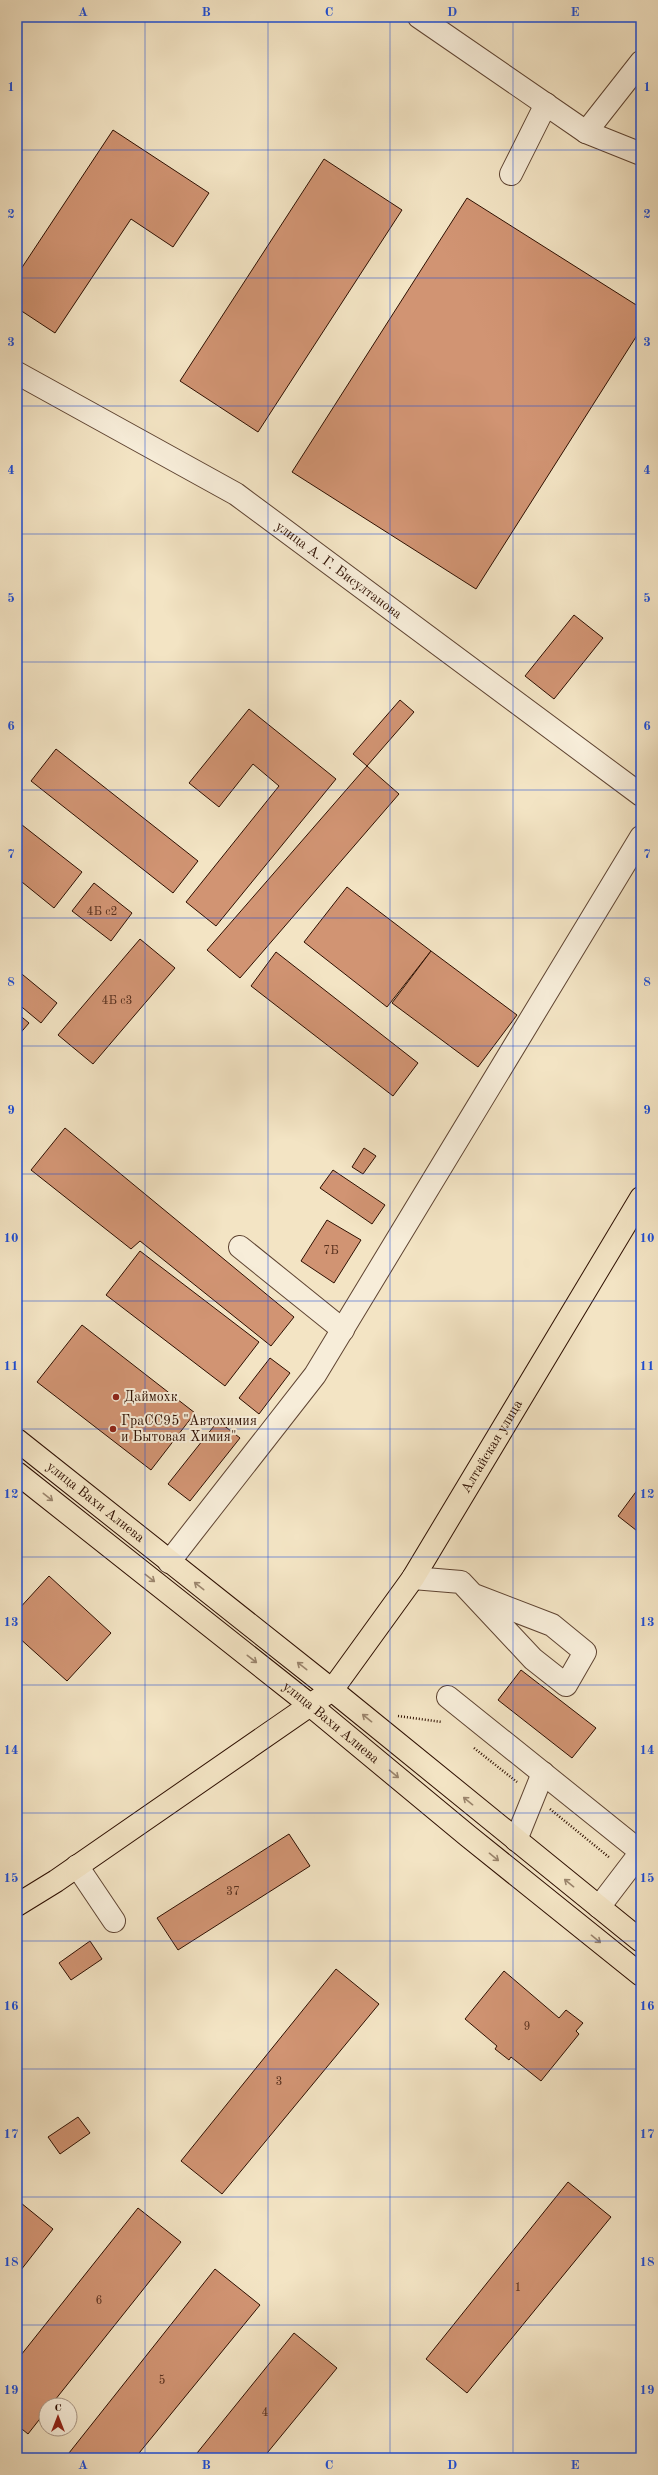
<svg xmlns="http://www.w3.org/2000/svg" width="658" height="2475" font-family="'Old Standard TT',serif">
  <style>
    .building { fill: #d19473; stroke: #2e0f01 }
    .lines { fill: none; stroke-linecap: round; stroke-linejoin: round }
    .minor-casing { stroke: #5f4432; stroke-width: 24 }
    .major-casing { stroke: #2e0f01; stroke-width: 24 }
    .path { stroke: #2e0f01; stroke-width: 2.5; stroke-dasharray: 1 2; stroke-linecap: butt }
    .minor { stroke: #f7edd9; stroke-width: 22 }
    .major { stroke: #f3e4c4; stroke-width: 22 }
    .oneway { stroke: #9a846c }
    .grid { fill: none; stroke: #1d4ed8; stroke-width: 1; stroke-opacity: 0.55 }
    .poi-dot { fill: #8f2418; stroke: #f7edd9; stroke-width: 1.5 }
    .labels { text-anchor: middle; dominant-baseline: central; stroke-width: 4; stroke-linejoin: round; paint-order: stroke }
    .number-label { font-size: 12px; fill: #57301e }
    .street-label { font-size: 14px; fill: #2e0f01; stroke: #f7edd9 }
    .poi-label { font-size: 14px; fill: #2e0f01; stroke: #f7edd9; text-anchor: start }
    .neatline { fill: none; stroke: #1d4ed8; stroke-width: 1.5 }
    .grid-label { font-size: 13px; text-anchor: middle; font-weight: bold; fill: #1d4ed8 }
  </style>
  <rect width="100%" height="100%" fill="#f3e4c4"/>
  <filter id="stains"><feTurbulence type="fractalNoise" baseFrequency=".005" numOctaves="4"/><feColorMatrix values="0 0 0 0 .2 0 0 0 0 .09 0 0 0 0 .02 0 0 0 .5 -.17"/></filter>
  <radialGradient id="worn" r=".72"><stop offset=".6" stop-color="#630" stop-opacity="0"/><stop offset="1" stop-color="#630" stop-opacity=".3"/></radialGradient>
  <g class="building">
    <polygon points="113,130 209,193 173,247 131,219 55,333 17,308 17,275"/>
    <polygon points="324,159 402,210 258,432 180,381"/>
    <polygon points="467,198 641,308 641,329 476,589 292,472"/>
    <polygon points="574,615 603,638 554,699 525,676"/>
    <polygon points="400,700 414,712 367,766 353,754"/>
    <polygon points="249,709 336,779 216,926 186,902 279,786 253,764 219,807 189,783"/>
    <polygon points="56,749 198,861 173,893 31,781"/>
    <polygon points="367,766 399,794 240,978 207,950"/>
    <polygon points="17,821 82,872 54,908 17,878"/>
    <polygon points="94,883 132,913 111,941 72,911"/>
    <polygon points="347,887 431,951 387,1007 304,942"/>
    <polygon points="140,939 175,968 93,1064 58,1035"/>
    <polygon points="431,951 517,1015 478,1067 392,1003"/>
    <polygon points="276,952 418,1063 393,1096 251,986"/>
    <polygon points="17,970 57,1003 41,1023 17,1003"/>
    <polygon points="17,1013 29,1023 17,1037"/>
    <polygon points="65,1128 294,1317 271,1346 140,1241 131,1249 31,1170"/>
    <polygon points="364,1148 376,1156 363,1174 352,1167"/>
    <polygon points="333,1170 385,1205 372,1224 320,1188"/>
    <polygon points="327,1220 361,1240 334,1283 301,1261"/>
    <polygon points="140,1251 259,1342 225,1386 106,1295"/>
    <polygon points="82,1325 195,1413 151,1470 37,1382"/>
    <polygon points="270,1358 290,1373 259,1414 239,1398"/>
    <polygon points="218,1421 240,1438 190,1501 168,1484"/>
    <polygon points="641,1485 641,1534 618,1516"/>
    <polygon points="49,1576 111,1633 67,1681 17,1636 17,1611"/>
    <polygon points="521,1670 596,1728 572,1758 498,1700"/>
    <polygon points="289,1834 310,1866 178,1950 157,1918"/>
    <polygon points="90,1941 102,1959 71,1980 59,1963"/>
    <polygon points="336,1969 379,2004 222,2194 181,2161"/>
    <polygon points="504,1971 559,2018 566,2010 583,2023 576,2031 579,2034 541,2081 511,2057 509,2060 495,2049 497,2046 465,2019"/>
    <polygon points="78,2117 90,2133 60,2154 48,2137"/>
    <polygon points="568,2182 611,2217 467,2393 426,2359"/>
    <polygon points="21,2203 53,2229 17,2275 17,2208"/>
    <polygon points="138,2208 181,2242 51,2405 46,2405 46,2411 28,2434 17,2425 17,2360"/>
    <polygon points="215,2269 260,2305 135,2458 65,2458"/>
    <polygon points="294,2333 337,2368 263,2458 193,2458"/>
  </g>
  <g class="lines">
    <g class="minor-casing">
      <g id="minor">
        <polyline points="419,17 586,132 641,154"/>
        <polyline points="586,132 641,62"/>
        <polyline points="511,174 546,104"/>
        <path id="s1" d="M17,373L236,494L641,795"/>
        <polyline points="240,1247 343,1330"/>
        <polyline points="169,1562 315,1375 641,837"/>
        <polyline points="413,1578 461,1582 533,1659 566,1685 585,1652 552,1625 474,1595"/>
        <polyline points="448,1697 641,1852"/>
        <polyline points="516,1840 543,1773"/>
        <polyline points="77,1866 114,1921"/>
        <polyline points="599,1907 641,1852"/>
      </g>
    </g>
    <g class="major-casing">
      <g id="major">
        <path id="s2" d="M17,1440L332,1690L641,1941"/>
        <path id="s3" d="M17,1473L310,1705L468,1836L641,1975"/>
        <path id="s4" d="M17,1905L56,1881L332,1690L413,1578L641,1198"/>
      </g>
    </g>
    <g class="path">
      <polyline points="398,1716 442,1722"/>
      <polyline points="474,1748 517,1782"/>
      <polyline points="550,1809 610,1858"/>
    </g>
    <use href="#minor" class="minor"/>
    <use href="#major" class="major"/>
  </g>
  <defs><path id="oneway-shaft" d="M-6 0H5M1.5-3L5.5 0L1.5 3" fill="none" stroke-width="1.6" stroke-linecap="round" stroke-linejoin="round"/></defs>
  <g class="oneway">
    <use href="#oneway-shaft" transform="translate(48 1497) rotate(38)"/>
    <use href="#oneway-shaft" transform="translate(150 1578) rotate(38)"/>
    <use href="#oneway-shaft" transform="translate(199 1586) rotate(-142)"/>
    <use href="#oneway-shaft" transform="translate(252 1659) rotate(38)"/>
    <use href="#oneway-shaft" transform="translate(302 1666) rotate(-142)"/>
    <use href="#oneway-shaft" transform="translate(367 1718) rotate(-141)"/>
    <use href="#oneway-shaft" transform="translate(394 1774) rotate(40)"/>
    <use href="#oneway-shaft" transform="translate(468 1801) rotate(-141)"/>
    <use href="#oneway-shaft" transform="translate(494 1857) rotate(39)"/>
    <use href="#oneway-shaft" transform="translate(569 1883) rotate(-141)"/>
    <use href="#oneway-shaft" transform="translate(596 1939) rotate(39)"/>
  </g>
  <path class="grid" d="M145,17V2458M268,17V2458M390,17V2458M513,17V2458M17,150H641M17,278H641M17,406H641M17,534H641M17,662H641M17,790H641M17,918H641M17,1046H641M17,1174H641M17,1301H641M17,1429H641M17,1557H641M17,1685H641M17,1813H641M17,1941H641M17,2069H641M17,2197H641M17,2325H641"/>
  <g class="poi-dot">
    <circle cx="116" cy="1397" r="4"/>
    <circle cx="113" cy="1429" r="4"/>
  </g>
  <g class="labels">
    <g class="number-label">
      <text x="102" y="912">4Б с2</text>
      <text x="117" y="1001">4Б с3</text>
      <text x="331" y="1251">7Б</text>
      <text x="233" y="1892">37</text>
      <text x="527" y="2027">9</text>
      <text x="279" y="2082">3</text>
      <text x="518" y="2288">1</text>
      <text x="99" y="2301">6</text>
      <text x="162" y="2381">5</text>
      <text x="265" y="2413">4</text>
    </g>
    <g class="street-label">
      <text stroke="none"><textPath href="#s1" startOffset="378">улица А. Г. Бисултанова</textPath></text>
      <text stroke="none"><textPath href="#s4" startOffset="673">Алтайская улица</textPath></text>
      <text stroke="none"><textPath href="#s2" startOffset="100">улица Вахи Алиева</textPath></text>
      <text stroke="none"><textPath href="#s3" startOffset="401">улица Вахи Алиева</textPath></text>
    </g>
    <g class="poi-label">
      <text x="124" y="1397">Даймохк</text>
      <text x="121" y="1421">ГраСС95 "Автохимия<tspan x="121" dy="16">и Бытовая Химия"</tspan></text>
    </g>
  </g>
  <rect width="658" height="2475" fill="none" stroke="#f3e4c4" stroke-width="44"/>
  <g transform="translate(58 2417)"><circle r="19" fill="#f7edd9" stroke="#a79483"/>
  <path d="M0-3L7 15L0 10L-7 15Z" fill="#8f2418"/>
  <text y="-6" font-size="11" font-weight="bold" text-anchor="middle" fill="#2e0f01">С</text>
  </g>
  <rect x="22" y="22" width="614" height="2431" class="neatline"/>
  <g class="grid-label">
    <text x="83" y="16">A</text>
    <text x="206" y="16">B</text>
    <text x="329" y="16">C</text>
    <text x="452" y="16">D</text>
    <text x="575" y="16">E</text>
    <text x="11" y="91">1</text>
    <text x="647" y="91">1</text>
    <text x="11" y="218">2</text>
    <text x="647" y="218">2</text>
    <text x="11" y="346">3</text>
    <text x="647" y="346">3</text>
    <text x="11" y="474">4</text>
    <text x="647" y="474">4</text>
    <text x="11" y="602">5</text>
    <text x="647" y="602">5</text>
    <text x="11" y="730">6</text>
    <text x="647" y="730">6</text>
    <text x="11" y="858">7</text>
    <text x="647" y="858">7</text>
    <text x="11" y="986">8</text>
    <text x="647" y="986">8</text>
    <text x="11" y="1114">9</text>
    <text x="647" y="1114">9</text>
    <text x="11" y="1242">10</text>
    <text x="647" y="1242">10</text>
    <text x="11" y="1370">11</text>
    <text x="647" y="1370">11</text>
    <text x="11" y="1498">12</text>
    <text x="647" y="1498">12</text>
    <text x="11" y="1626">13</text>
    <text x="647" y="1626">13</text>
    <text x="11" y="1754">14</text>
    <text x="647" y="1754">14</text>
    <text x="11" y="1882">15</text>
    <text x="647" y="1882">15</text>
    <text x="11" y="2010">16</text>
    <text x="647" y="2010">16</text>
    <text x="11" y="2138">17</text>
    <text x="647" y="2138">17</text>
    <text x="11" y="2266">18</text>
    <text x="647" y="2266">18</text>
    <text x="11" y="2394">19</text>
    <text x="647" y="2394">19</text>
    <text x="83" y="2469">A</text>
    <text x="206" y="2469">B</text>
    <text x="329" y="2469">C</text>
    <text x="452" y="2469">D</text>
    <text x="575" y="2469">E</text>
  </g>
  <rect width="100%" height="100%" filter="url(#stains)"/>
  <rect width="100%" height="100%" fill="url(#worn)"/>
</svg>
